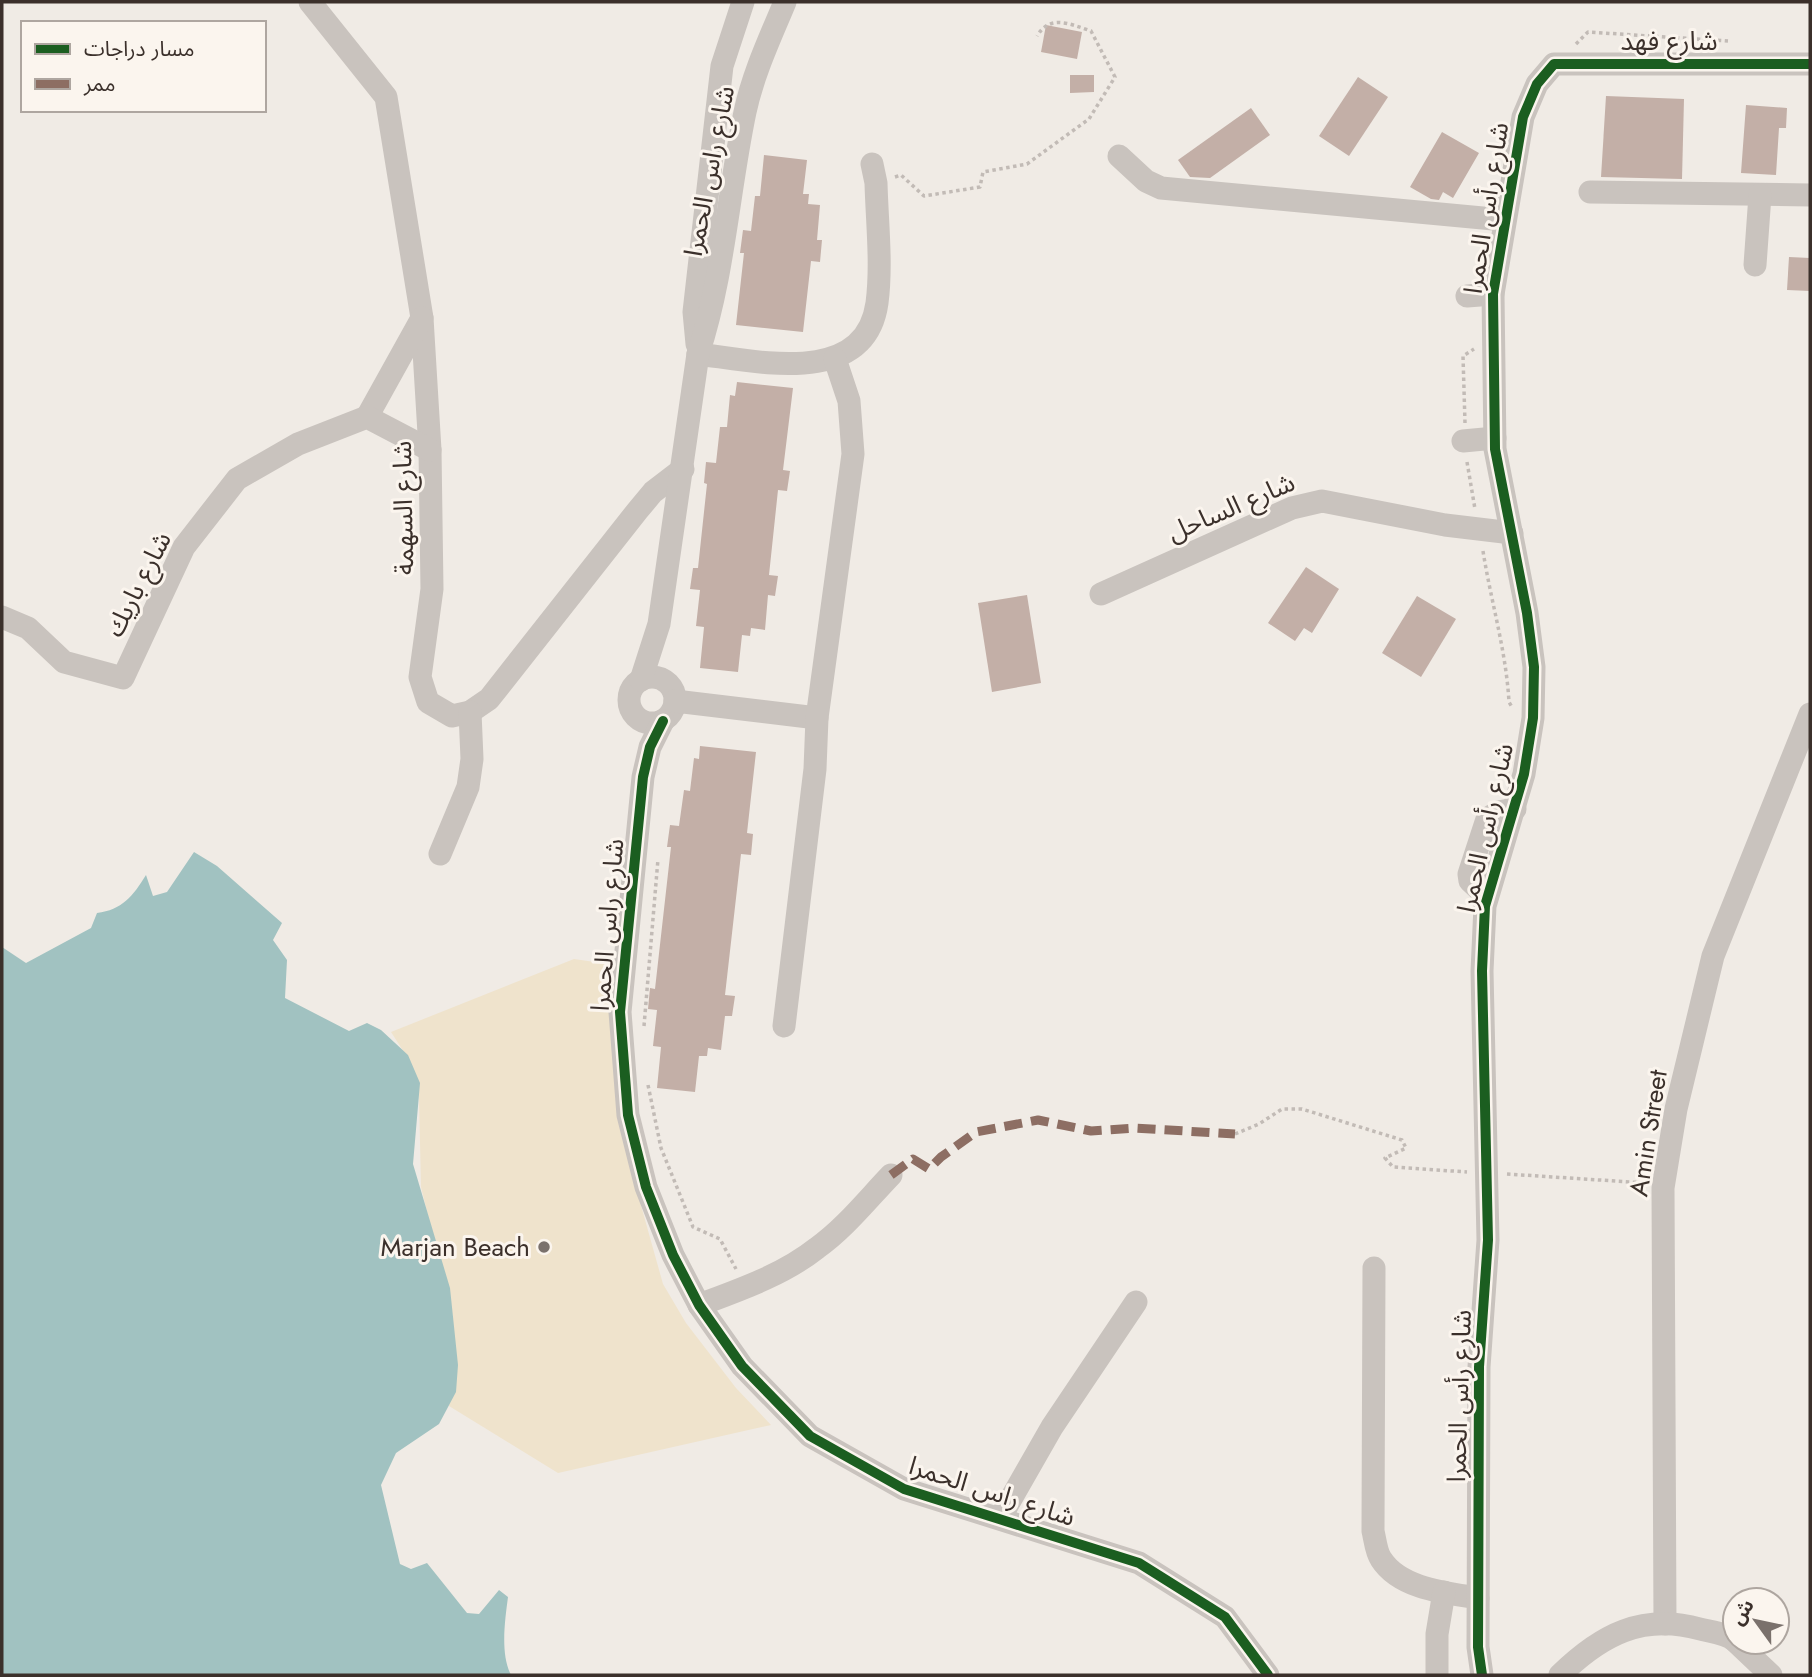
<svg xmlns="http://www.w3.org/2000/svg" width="1812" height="1677" font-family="Jost,'Noto Sans Arabic',sans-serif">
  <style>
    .sand { fill: #efe3cc }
    .water { fill: #a1c2c1 }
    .building { fill: #c3afa7 }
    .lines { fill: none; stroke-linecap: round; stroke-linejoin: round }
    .path { stroke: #c2bbb6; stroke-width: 3.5; stroke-dasharray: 3.5 3.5; stroke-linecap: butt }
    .minor { stroke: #c9c3be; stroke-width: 23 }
    .quiet { stroke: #8d6e63; stroke-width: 9; stroke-dasharray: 18 9; stroke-linecap: butt }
    .cycleway-casing { stroke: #fbf5ee; stroke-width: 15 }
    .cycleway { stroke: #1b5e20; stroke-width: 10 }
    .poi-dot { fill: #7a716c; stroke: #fbf5ee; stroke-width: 2.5 }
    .labels { text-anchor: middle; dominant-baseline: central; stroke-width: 6; stroke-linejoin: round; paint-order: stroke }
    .street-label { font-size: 26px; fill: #3b302b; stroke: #fbf5ee }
    .poi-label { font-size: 26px; fill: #3b302b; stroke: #fbf5ee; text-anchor: end }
  </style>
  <rect width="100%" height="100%" fill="#f0ebe5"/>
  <polygon class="sand" points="574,959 622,966 622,1114 642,1209 663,1284 686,1323 736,1388 771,1425 558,1473 449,1406 453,1318 421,1187 419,1097 411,1063 391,1032"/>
  <path class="water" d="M194,852L217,866L282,923L273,940L287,960L285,998L349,1031L367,1023L381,1030L408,1055L420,1083L413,1164L450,1288L458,1365L456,1392L439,1424L396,1453L381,1485L400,1564L411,1569L427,1563L467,1613L479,1614L499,1590L508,1597C505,1620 500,1654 511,1675H2V947L26,963L91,928L97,913C122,910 133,896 146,875L153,896L167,892Z"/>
  <g class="building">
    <polygon points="1046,25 1082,32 1077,59 1041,52"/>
    <polygon points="1070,75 1094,75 1094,92 1070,93"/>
    <polygon points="1358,77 1388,97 1349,156 1319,136"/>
    <polygon points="1606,96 1684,99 1682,179 1601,177"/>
    <polygon points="1746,105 1787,108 1786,128 1779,128 1776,175 1741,173"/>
    <polygon points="1251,108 1270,135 1210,178 1190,177 1178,160"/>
    <polygon points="1442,132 1479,153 1453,198 1443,192 1439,200 1431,199 1410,187"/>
    <polygon points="764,155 807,160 803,194 809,194 808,204 820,205 817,240 822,240 820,262 811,261 803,332 736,325 744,253 740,253 743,230 751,231 755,196 760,196"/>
    <polygon points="1789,257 1810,258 1810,291 1787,290"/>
    <polygon points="737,382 793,388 783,470 790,471 787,491 778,490 769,575 778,576 775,596 768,595 765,630 751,628 750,636 742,635 738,672 700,668 704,627 696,626 700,590 690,589 693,568 698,568 707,484 704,483 706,462 716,463 720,427 727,427 730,395 735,396"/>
    <polygon points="1306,567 1339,589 1312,633 1304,628 1295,641 1268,623"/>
    <polygon points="1027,595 1041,683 992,692 978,603"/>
    <polygon points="1417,596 1456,619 1421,677 1382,653"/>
    <polygon points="700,746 756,752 747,833 753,834 751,855 741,854 725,995 735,996 732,1016 725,1016 721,1050 708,1048 707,1056 699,1056 695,1092 657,1088 661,1047 653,1046 657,1010 648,1009 650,988 655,989 671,847 667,847 670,825 679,826 684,790 690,791 694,758 699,759"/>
  </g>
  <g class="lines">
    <g class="path">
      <polyline points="1576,44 1588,32 1728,41"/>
      <path d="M895,177L901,175L924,196L980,187L983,172L1027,164L1089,119L1115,77L1091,31C1070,24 1050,14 1037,36"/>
      <polyline points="1465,423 1463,356 1474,349"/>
      <polyline points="1467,462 1475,509"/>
      <path d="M1483,551C1491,602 1506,650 1509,702L1512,707"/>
      <polyline points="644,1026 658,859"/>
      <polyline points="648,1085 661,1148 693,1227 720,1239 736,1269"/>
      <polyline points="1235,1134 1259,1124 1282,1109 1302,1109 1402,1140 1406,1148 1385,1158 1393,1167 1467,1172"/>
      <polyline points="1507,1174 1646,1183"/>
    </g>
    <g class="minor">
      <polyline points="310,2 386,97 422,318 430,450 432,589 420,677 428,702 452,716 470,712 489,699 638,510 653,492 683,469"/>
      <polyline points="1119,156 1146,181 1161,188 1504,220"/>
      <polyline points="1590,192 1810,195"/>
      <polyline points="1755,265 1760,195"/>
      <polyline points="1467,296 1493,294"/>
      <polyline points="697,344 694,312 722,66 743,2"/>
      <path d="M698,354C756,361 865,388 877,303C882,264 877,222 876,183L872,164"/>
      <polyline points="367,417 422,318"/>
      <polyline points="1463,441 1495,438"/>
      <polyline points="1101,594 1292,508 1322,501 1445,525 1512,533"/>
      <polyline points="2,617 28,628 64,662 123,678 184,547 237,479 298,444 367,417 430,450"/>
      <circle cx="652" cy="700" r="23"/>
      <path d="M641,680L659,624L698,354C724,275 728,193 745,112C753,74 770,38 785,2"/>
      <polyline points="675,701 817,718"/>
      <polyline points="663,721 650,747 643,777 620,1012 628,1115 646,1187 673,1255 699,1305 742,1366 810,1436 904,1489 1139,1563 1225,1617 1268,1675"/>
      <polyline points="440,854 468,787 472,759 470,712"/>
      <polyline points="1487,897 1470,881 1469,874 1487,819 1498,812 1515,809"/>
      <polyline points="784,1026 815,769 817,718 853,454 849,401 835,359"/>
      <path d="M1374,1268L1373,1531C1375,1539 1376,1552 1381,1559C1400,1589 1447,1593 1478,1598"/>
      <path d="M699,1305C739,1290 783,1275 817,1248C845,1228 867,1200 891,1175"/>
      <polyline points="1000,1518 1052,1427 1136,1302"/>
      <polyline points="1665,1624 1663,1188 1676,1109 1713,956 1810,714"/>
      <polyline points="1736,1642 1771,1675"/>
      <polyline points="1437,1675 1437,1634 1444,1592"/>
      <polyline points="1482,1675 1478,1647 1479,1367 1488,1240 1482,971 1485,906 1524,774 1533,718 1534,667 1527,613 1495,449 1493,294 1523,117 1537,84 1554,64 1810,64"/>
      <path d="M1560,1675C1601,1635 1642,1613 1700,1629C1711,1632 1726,1633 1735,1641"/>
    </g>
    <polyline class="quiet" points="891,1175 913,1159 929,1169 941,1157 976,1132 1038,1120 1091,1131 1135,1128 1235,1134"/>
    <g class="cycleway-casing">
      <g id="cycleway">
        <polyline points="663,721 650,747 643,777 620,1012 628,1115 646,1187 673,1255 699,1305 742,1366 810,1436 904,1489 1139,1563 1225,1617 1268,1675"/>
        <polyline points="1482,1675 1478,1647 1479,1367 1488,1240 1482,971 1485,906 1524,774 1533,718 1534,667 1527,613 1495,449 1493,294 1523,117 1537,84 1554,64 1810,64"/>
      </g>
    </g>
    <use href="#cycleway" class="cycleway"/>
  </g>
  <circle class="poi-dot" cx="544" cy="1247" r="7"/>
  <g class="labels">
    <g class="street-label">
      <text x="1669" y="41">شارع فهد</text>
      <text transform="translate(709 171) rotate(-79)">شارع راس الحمرا</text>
      <text transform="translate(1486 208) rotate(-81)">شارع رأس الحمرا</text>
      <text transform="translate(1231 507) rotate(-23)">شارع الساحل</text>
      <text transform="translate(403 508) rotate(-91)">شارع السهمة</text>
      <text transform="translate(138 584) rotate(-63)">شارع باريك</text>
      <text transform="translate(1485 828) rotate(-77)">شارع رأس الحمرا</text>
      <text transform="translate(607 925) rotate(-85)">شارع راس الحمرا</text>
      <text transform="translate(1648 1133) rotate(-81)">Amin Street</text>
      <text transform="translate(1459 1396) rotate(-88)">شارع رأس الحمرا</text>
      <text transform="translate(992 1491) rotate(18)">شارع راس الحمرا</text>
    </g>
    <g class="poi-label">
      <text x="530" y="1247">Marjan Beach</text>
    </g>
  </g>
  <rect width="1812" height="1677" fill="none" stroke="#3b302b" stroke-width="7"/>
  <rect x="21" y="21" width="245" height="91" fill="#fbf5ee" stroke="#aea6a0" stroke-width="2"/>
  <rect x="35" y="44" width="35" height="10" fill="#1b5e20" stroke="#aea6a0" stroke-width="2"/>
  <text x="84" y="56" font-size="21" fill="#3b302b">مسار دراجات</text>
  <rect x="35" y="79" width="35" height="10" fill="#8d6e63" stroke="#aea6a0" stroke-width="2"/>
  <text x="84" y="91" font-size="21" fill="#3b302b">ممر</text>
  <g transform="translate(1756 1621) rotate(303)"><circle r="33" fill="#fbf5ee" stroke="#aea6a0" stroke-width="2"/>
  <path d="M0-5L12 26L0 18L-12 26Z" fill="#7a716c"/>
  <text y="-10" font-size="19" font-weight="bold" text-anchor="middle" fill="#3b302b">ش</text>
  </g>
</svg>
